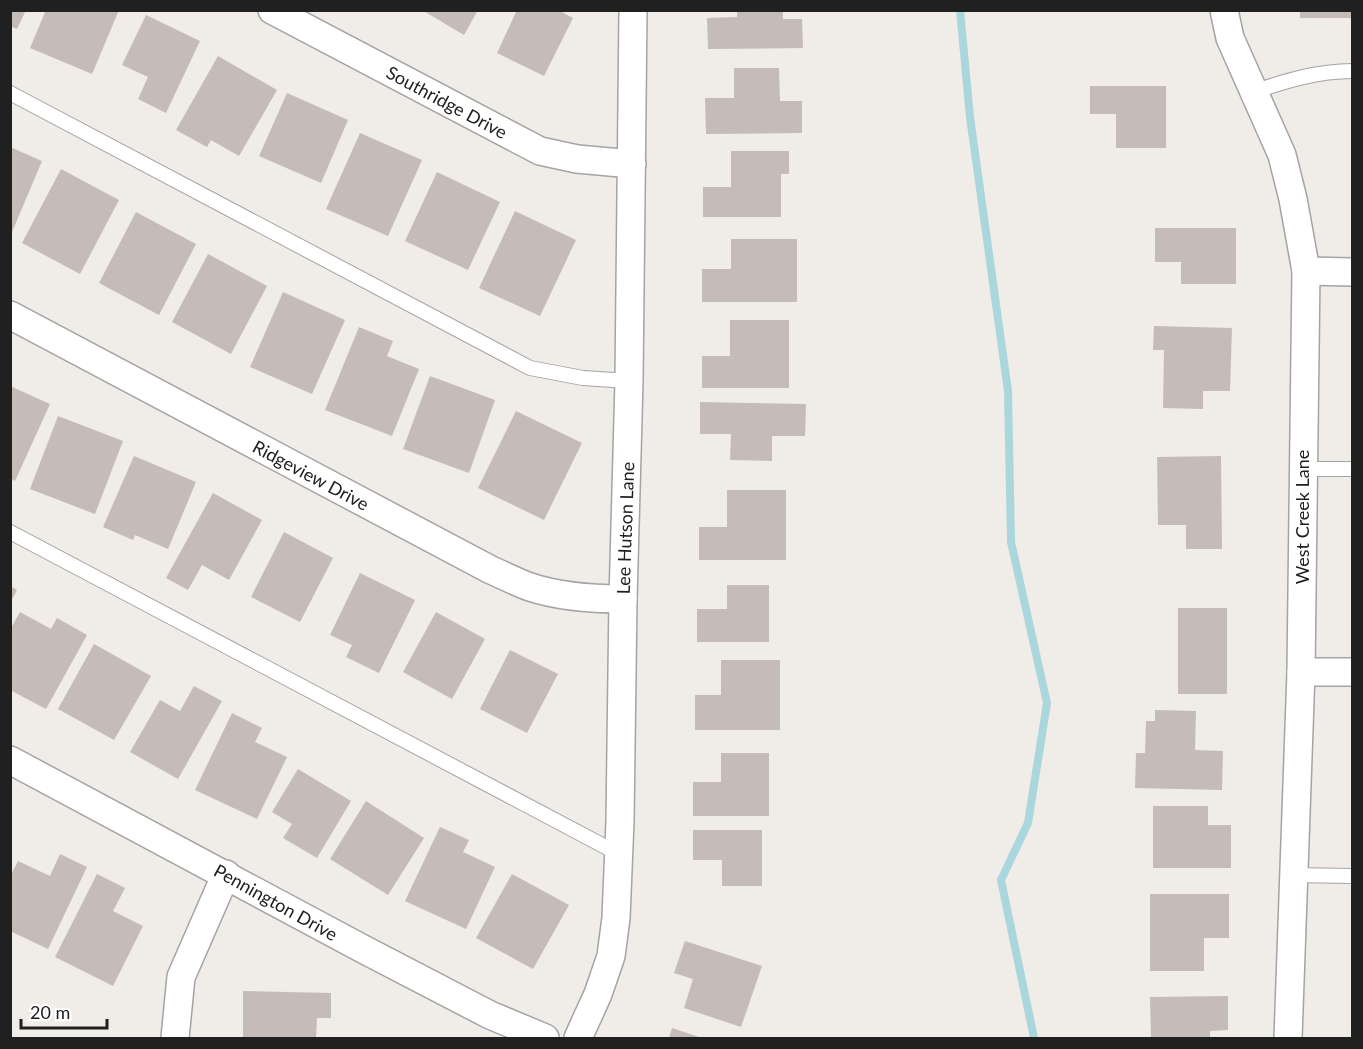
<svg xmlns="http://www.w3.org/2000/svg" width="1363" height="1049" font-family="Lato,sans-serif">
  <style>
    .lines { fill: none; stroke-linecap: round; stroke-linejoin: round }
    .stream { stroke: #a9d7dd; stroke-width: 8 }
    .building { fill: #c5bbb7 }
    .lane-casing { stroke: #a4a4a4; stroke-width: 16 }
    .street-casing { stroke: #a4a4a4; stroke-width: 30 }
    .lane { stroke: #fff; stroke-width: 14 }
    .street { stroke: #fff; stroke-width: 27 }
    .labels { text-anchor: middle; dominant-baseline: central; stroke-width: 4.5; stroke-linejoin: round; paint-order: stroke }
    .street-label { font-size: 18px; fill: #202020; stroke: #fff }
  </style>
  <rect width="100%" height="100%" fill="#f0ece7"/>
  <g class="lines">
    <polyline class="stream" points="960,10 970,117 1008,391 1011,542 1047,703 1028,823 1001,880 1034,1038"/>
  </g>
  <g class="building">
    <polygon points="10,10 26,10 17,29 10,26"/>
    <polygon points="46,10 119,10 92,74 30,48"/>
    <polygon points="422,10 478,10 464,35"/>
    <polygon points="517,10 558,10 573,18 544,76 497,53"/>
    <polygon points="737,10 783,10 783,19 802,19 803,48 708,49 707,18 737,17"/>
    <rect x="1300" y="10" width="52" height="8"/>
    <polygon points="146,15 200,41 166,113 138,99 148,77 122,65"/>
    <polygon points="218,56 277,90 239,156 211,140 207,147 176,130"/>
    <polygon points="734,68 779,68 780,101 802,101 802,133 706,134 705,98 734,98"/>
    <polygon points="1090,86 1166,86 1166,148 1116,148 1116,114 1090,114"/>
    <polygon points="287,93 348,120 321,183 259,156"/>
    <polygon points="360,133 422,160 388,236 326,209"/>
    <polygon points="10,147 42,161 12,232 10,232"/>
    <polygon points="731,151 789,151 789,174 781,174 781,217 703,217 703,187 731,187"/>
    <polygon points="61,169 119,200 80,274 22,243"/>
    <polygon points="437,172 500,202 468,270 405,241"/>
    <polygon points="515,211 576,240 540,316 479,288"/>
    <polygon points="136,212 196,244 159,315 99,283"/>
    <polygon points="1155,228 1236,228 1236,284 1181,284 1181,262 1155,262"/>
    <polygon points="731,239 797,239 797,302 702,302 702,269 731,269"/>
    <polygon points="208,254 267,286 231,354 172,322"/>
    <polygon points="283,292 345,320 312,394 250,367"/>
    <polygon points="730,320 789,320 789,388 702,388 702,356 730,356"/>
    <polygon points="1154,326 1232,328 1230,391 1203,391 1203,409 1163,408 1164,350 1153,350"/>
    <polygon points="359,327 393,341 387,356 419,369 392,436 325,410"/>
    <polygon points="430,376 495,400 469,473 403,449"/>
    <polygon points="10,386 50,404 15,481 10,478"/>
    <polygon points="700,402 806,404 805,436 772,436 772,461 730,460 731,434 700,434"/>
    <polygon points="516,411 582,443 544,520 478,488"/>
    <polygon points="58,416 123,441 95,514 30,489"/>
    <polygon points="134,456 196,482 168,549 135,535 133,540 103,527"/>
    <polygon points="1221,456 1222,549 1186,549 1186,525 1158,525 1157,457"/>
    <polygon points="727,490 786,490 786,560 699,560 699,527 727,527"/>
    <polygon points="213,493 262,520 229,580 202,565 188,590 166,578"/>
    <polygon points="284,532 333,558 300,622 251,597"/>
    <polygon points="360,573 415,600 379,673 346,657 352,645 330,635"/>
    <polygon points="727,585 769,585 769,642 697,642 697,609 727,609"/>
    <polygon points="10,586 17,590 10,603"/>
    <rect x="1178" y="608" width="49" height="86"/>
    <polygon points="20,612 51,629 57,618 87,635 46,709 10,690 10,630"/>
    <polygon points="436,612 485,639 452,699 403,672"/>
    <polygon points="94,644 151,676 114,740 58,709"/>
    <polygon points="510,650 558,674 527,733 480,709"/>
    <polygon points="721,660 780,660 780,730 695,730 695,695 721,695"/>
    <polygon points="194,686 222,701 178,779 130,752 160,700 180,711"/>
    <polygon points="1155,710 1196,711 1195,750 1223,751 1222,790 1135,788 1136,753 1145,753 1146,721 1155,721"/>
    <polygon points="232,713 262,728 255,742 287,757 257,819 195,790"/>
    <polygon points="721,753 769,753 769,816 693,816 693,782 721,782"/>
    <polygon points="298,769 351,801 317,858 283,838 292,824 272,812"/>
    <polygon points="366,801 424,838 388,895 330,859"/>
    <polygon points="1153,806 1208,806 1208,825 1231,825 1231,868 1153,868"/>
    <polygon points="440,827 469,840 463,852 495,867 466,929 405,901"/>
    <polygon points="693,830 762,830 762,886 722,886 722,860 693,860"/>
    <polygon points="60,854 87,867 48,949 10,931 10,877 18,861 50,876"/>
    <polygon points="97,874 125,888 113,911 143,926 113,986 55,957"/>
    <polygon points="512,874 569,905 533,969 476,938"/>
    <polygon points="1150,894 1229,894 1229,938 1204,938 1204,971 1150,971"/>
    <polygon points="685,941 762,966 741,1027 684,1008 693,979 674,973"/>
    <polygon points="243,991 331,993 331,1018 317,1018 316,1038 243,1038"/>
    <polygon points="1228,996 1228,1030 1210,1031 1210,1038 1151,1038 1150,997"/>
    <polygon points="672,1028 702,1038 669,1038"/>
  </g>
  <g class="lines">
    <g class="lane-casing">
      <g id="lane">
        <path d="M1253,92C1285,81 1318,71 1352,71"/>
        <polyline points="10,93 530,368 583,378 629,381"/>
        <polyline points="1303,469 1352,469"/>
        <polyline points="10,532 619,854"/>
        <polyline points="1292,875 1352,876"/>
      </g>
    </g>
    <g class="street-casing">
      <g id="street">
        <polyline points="272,10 540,151 577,159 632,164"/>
        <polyline points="1224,10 1230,38 1282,155 1293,199 1306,271 1301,672 1288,1038"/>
        <polyline points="1306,271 1352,272"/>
        <path d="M10,315L491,570C503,575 516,582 530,587C560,597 591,599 623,599"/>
        <polyline points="1301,672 1352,672"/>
        <polyline points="10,760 363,949 490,1015 545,1038"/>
        <polyline points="175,1038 181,977 226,874"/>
        <polyline points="578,1038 598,994 611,956 616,918 620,821 623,599 629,381 633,10"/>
      </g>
    </g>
    <use href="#lane" class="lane"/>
    <use href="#street" class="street"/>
  </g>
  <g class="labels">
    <g class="street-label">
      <text transform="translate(447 102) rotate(28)">Southridge Drive</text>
      <text transform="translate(311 475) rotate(28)">Ridgeview Drive</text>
      <text transform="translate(1302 517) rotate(-90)">West Creek Lane</text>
      <text transform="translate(625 528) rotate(-88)">Lee Hutson Lane</text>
      <text transform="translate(276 902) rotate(29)">Pennington Drive</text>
    </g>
  </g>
  <rect width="1363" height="1049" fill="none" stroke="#202020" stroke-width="24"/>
  <path d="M21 1019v9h86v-9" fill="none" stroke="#202020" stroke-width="3"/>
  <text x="30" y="1019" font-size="18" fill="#202020" stroke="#ffffff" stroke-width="4.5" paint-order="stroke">20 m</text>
</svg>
